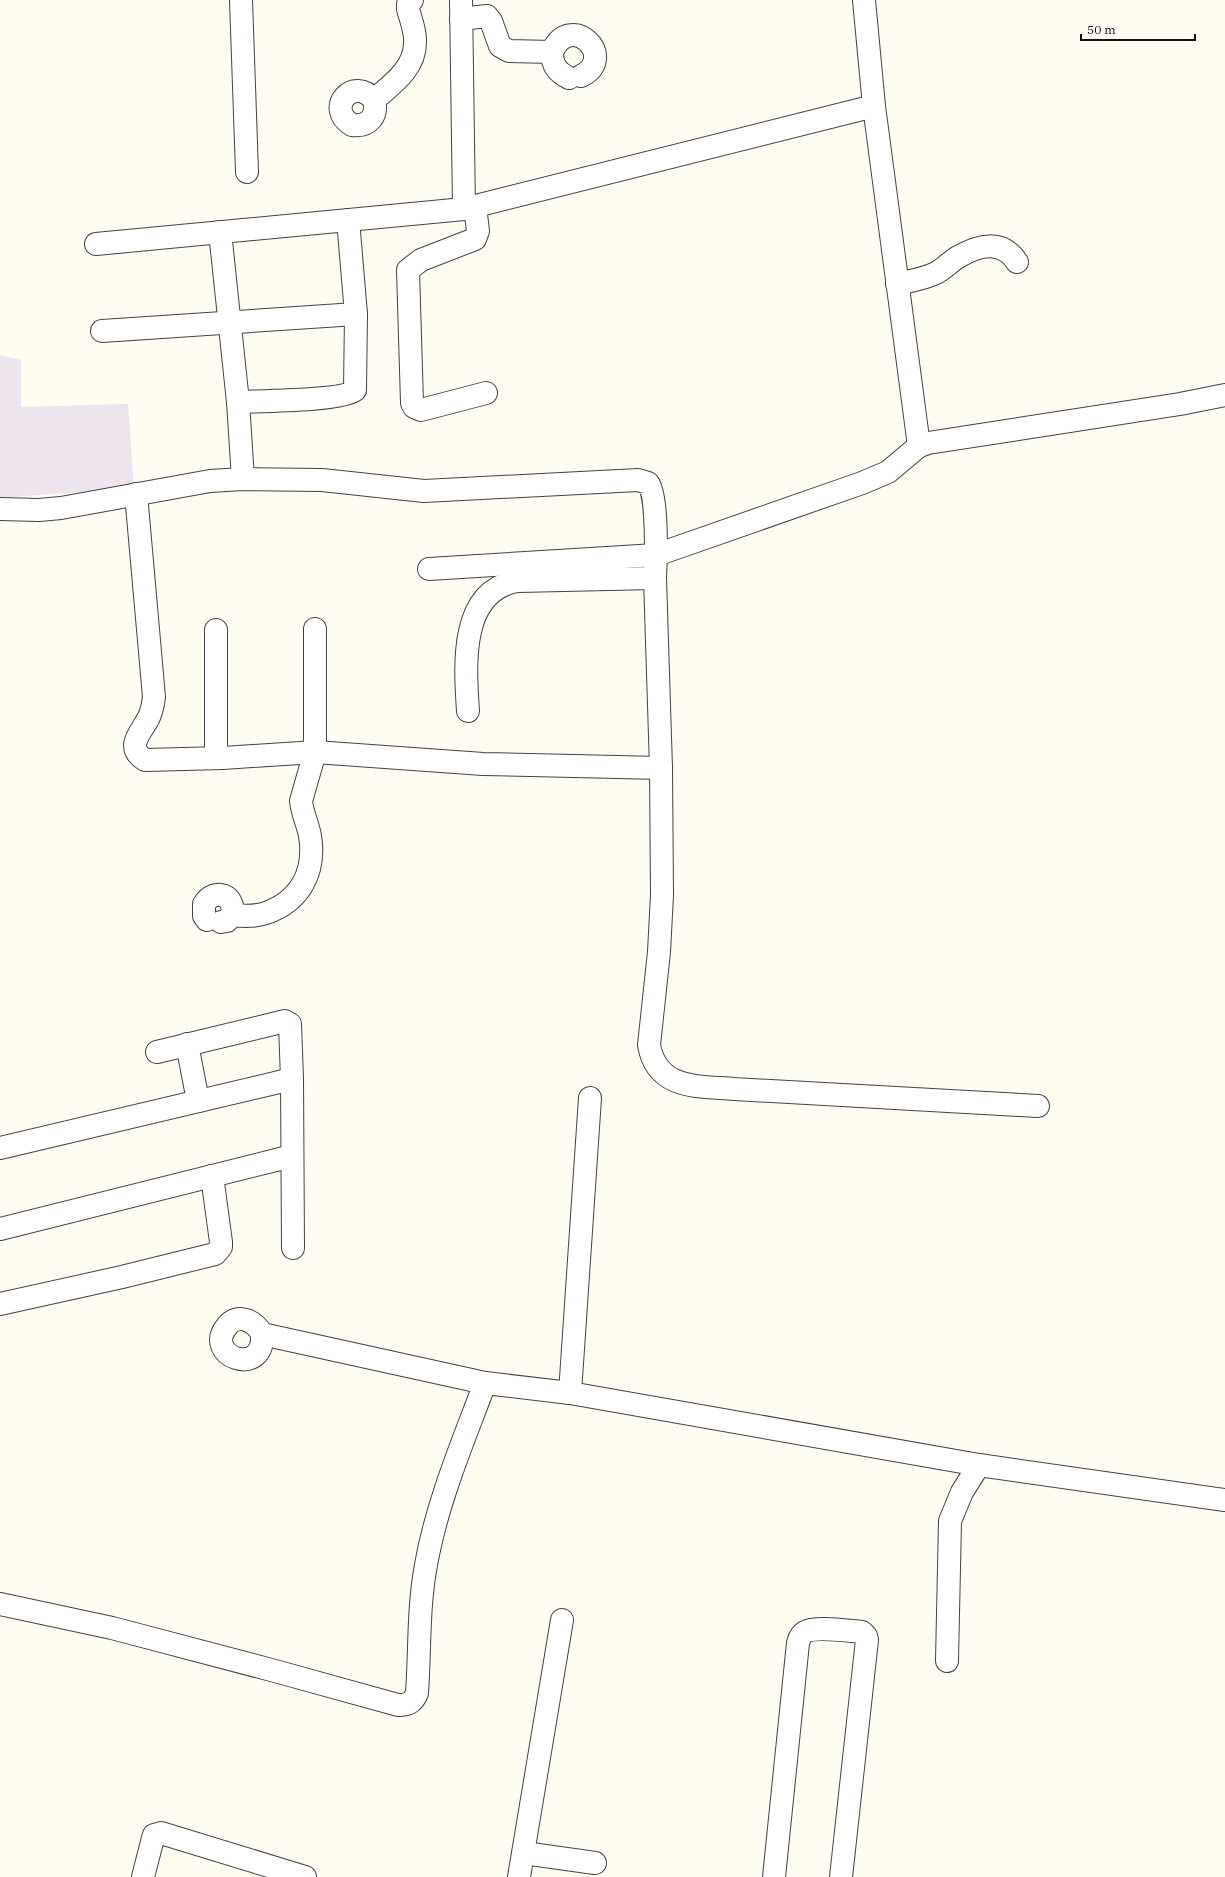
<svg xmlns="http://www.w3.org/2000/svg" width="1225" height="1877" font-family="'IBM Plex Serif',serif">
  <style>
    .industrial { fill: #ede4ee }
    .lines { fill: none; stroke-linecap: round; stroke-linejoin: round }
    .minor-casing { stroke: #424242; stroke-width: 24 }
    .minor { stroke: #fff; stroke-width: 22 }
  </style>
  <rect width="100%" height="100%" fill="#fffcf2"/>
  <polygon class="industrial" points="0,355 21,360 21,407 128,404 134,488 0,498"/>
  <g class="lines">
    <g class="minor-casing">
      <g id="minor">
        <polyline points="241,0 247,172"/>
        <polyline points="461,0 464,209"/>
        <polyline points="864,0 874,106 919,446 928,443 1180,404 1225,395"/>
        <path d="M461,19L487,16L491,21L500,46L509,51L552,52C570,10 619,57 581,76"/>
        <path d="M552,52C552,65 557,72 569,78"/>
        <path d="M374,100C354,75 324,108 352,125C369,127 378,116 374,100C391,85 415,69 415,43C416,32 411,20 408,9V4L412,0"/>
        <polyline points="475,206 478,231 475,239 421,260 408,270 412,403 414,407 421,410 486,393"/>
        <polyline points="220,232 238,402 243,479"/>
        <polyline points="96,244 464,209 874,106"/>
        <path d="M897,284C910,281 924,279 936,273C944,269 950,262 958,257C979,245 1002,239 1017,262"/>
        <polyline points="102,331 356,314"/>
        <path d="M238,402C257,401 344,401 355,390L356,314L348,220"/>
        <path d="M136,494L154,697C153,705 152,712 148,719C140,734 125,747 145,760L223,758L315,752L483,764L661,768"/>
        <path d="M0,509L39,510L61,508L210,481L243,479L322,480L424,491L638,480L648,483C658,495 656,560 655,578L661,768L662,895L659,952L649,1045C657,1090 698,1086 734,1089L1038,1106"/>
        <polyline points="429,569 656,555 862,483 888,472 919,446"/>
        <polyline points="216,630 216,758"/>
        <path d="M468,711C465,666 459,590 518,581L655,578"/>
        <path d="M207,920L204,916V904C215,887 236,895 232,915"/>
        <path d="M221,922L227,921L232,915C243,916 255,917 266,913C300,901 316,872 310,836C308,824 302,813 301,801L315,752V629"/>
        <polyline points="187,1044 198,1101"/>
        <polyline points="157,1052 277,1023 285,1021 290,1024 292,1079 293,1248"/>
        <polyline points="0,1148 292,1079"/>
        <polyline points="0,1229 292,1156"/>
        <polyline points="0,1304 122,1277 215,1254 221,1247 221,1242 212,1176"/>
        <path d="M262,1334C265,1379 202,1356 227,1326C238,1312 255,1321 262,1334L485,1383"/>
        <polyline points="570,1393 590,1098"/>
        <path d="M0,1604L112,1628L275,1671L398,1705C408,1705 413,1703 417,1693C420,1651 418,1607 426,1565C437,1502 463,1442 485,1383L570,1393L979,1465L1225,1500"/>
        <polyline points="947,1661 950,1521 962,1492 979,1465"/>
        <polyline points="524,1853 595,1863"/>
        <polyline points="143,1877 153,1838 154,1835 161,1833 305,1877"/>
        <polyline points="519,1877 562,1620"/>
        <path d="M774,1877L798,1643C799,1639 801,1634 805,1632C816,1626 848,1631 862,1632L866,1636L867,1640L841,1877"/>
      </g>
    </g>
    <use href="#minor" class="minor"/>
  </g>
  <path d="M1081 34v6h114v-6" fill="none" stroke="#0f0f0f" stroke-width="2"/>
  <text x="1087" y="34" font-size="12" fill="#0f0f0f" stroke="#ffffff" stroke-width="3" paint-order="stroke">50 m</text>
</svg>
